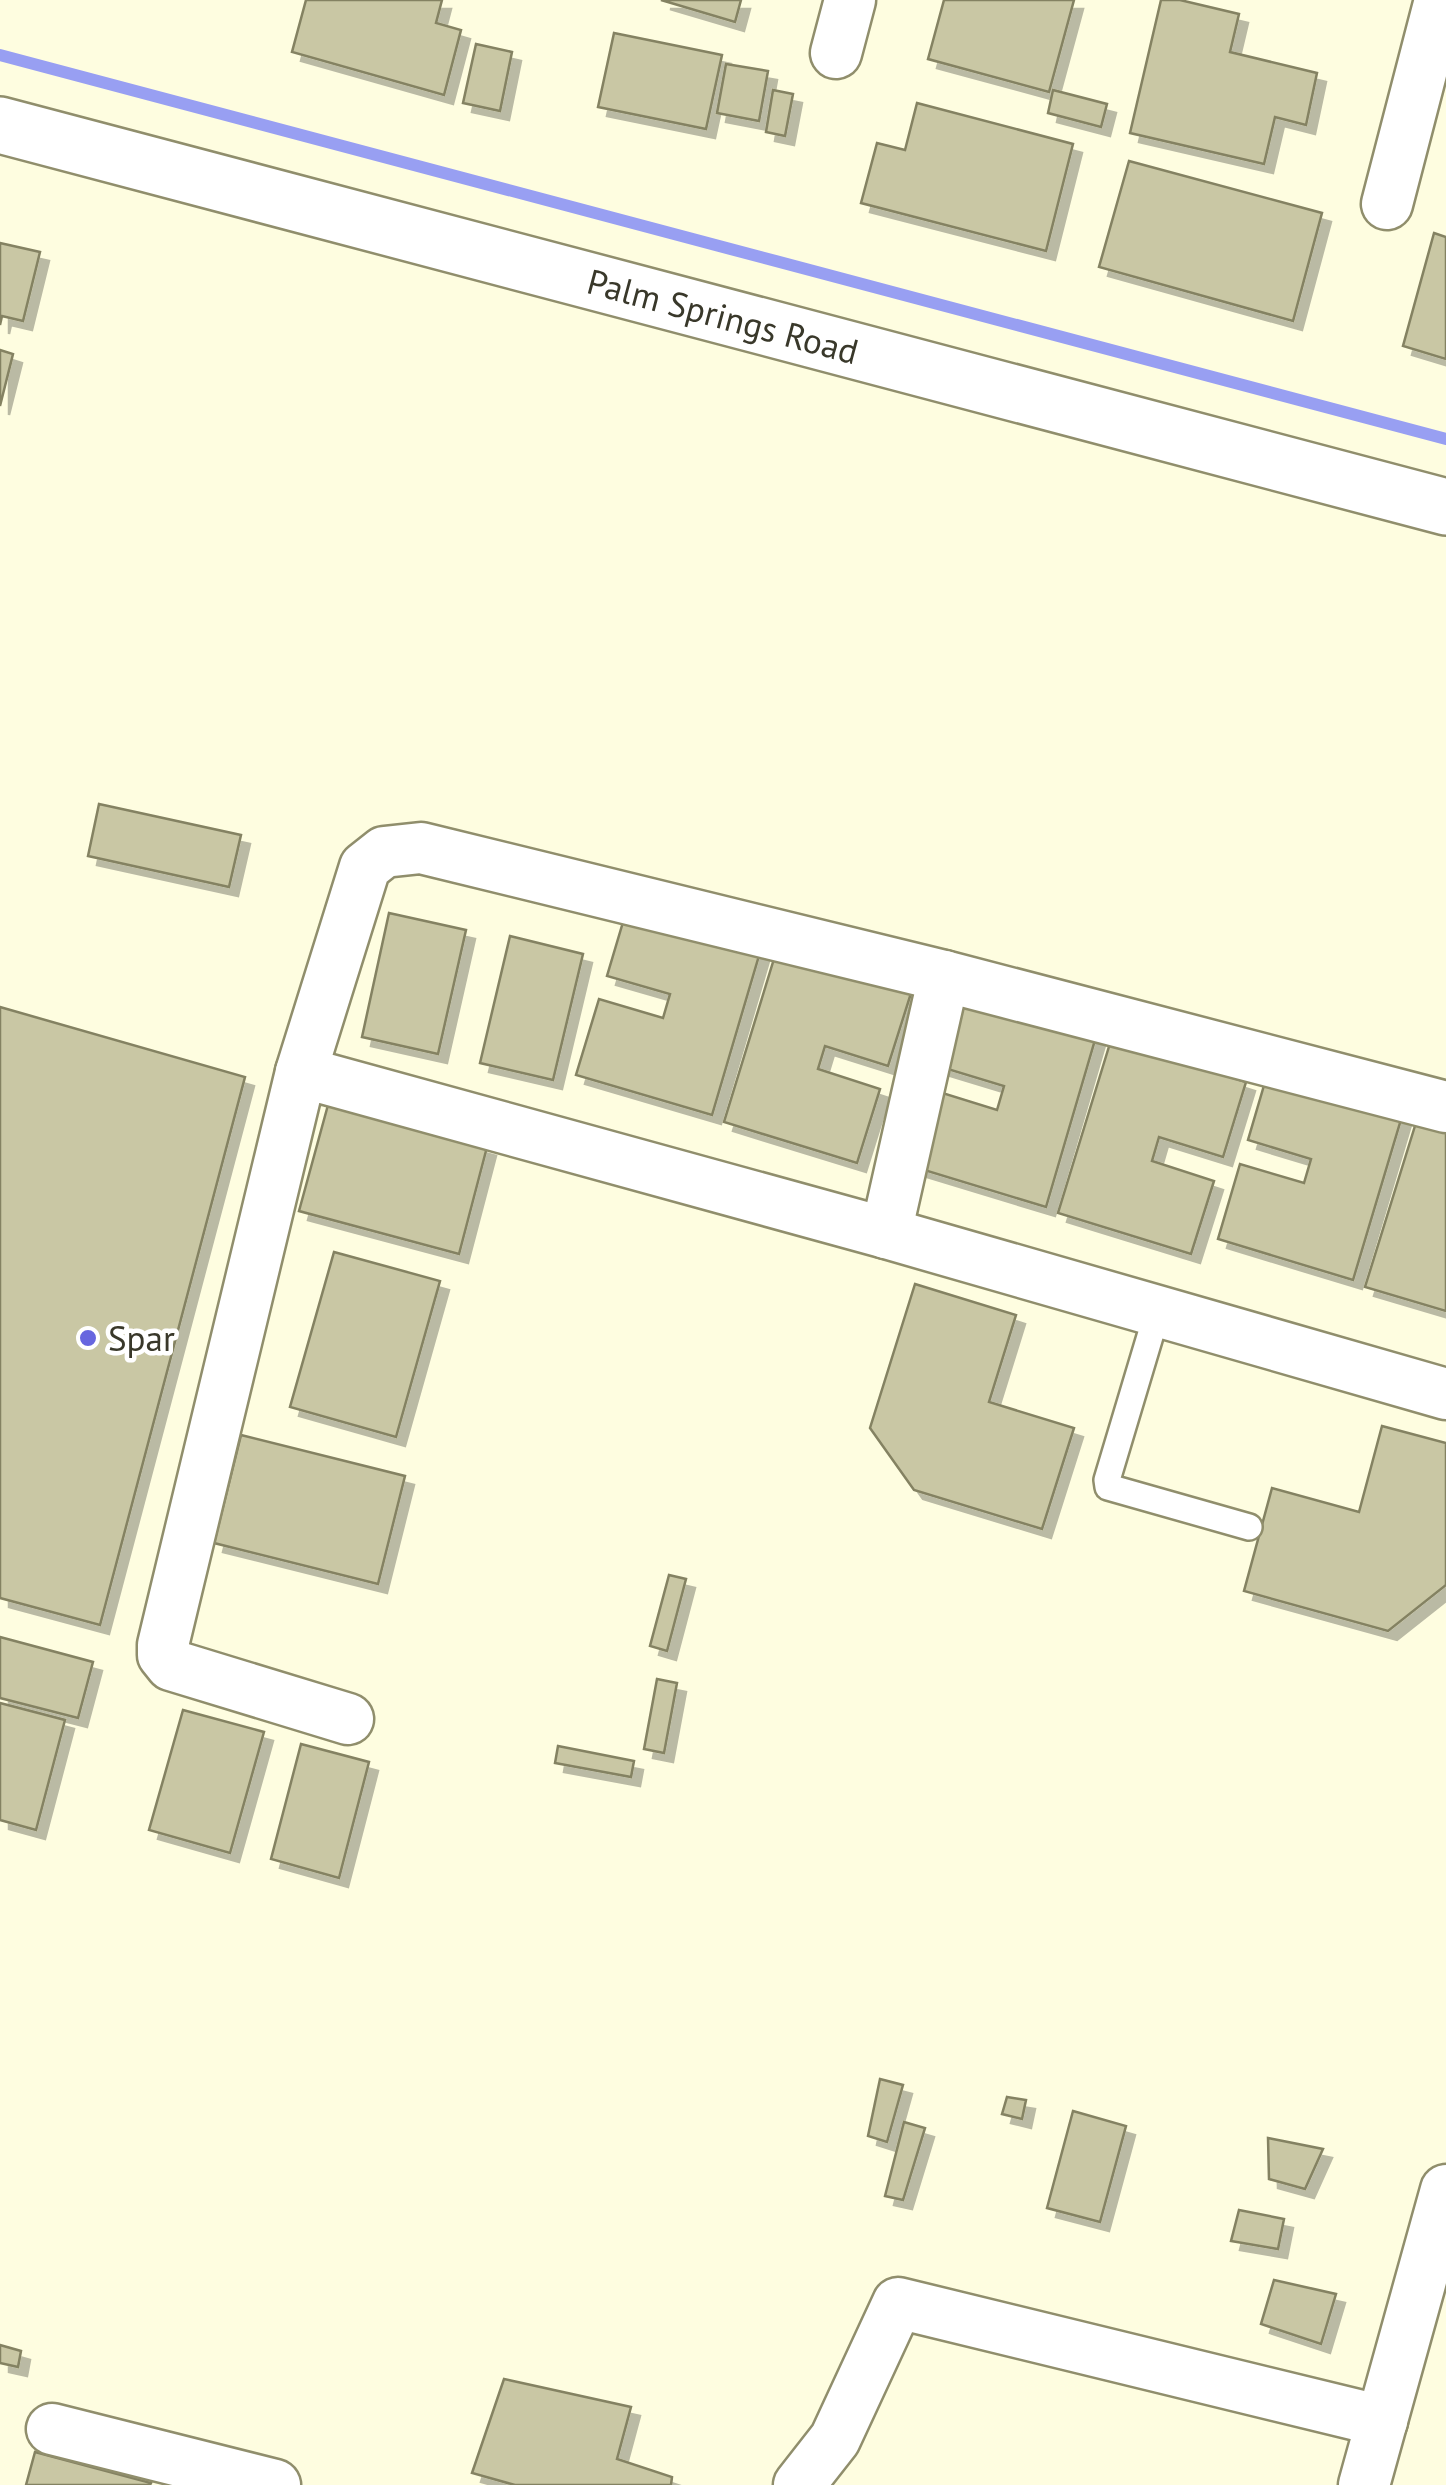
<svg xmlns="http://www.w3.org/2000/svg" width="1446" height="2485" font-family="'PT Sans',sans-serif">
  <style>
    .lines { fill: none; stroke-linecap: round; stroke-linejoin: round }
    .stream { stroke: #989ff2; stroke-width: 12 }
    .building { fill: #c9c7a4; stroke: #848262; stroke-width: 2.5; filter: url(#shadow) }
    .lane-casing { stroke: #908e6c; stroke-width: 30 }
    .street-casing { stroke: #908e6c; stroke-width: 55 }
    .secondary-casing { stroke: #908e6c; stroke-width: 60 }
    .lane { stroke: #fff; stroke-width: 25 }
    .street { stroke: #fff; stroke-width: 50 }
    .secondary { stroke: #fff; stroke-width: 55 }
    .poi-dot { fill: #6766df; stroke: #fff; stroke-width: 4 }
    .labels { text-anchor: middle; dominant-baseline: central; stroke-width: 9; stroke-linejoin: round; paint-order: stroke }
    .street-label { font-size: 35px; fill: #39382a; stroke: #fff }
    .poi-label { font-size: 35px; fill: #39382a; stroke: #fff; text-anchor: start }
  </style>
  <defs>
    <filter id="shadow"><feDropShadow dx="9" dy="9" stdDeviation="0" flood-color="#0004"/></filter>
  </defs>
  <rect width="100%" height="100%" fill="#fefde0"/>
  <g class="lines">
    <polyline class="stream" points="0,55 1446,439"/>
  </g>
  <g class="building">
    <polygon points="306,0 442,0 436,23 461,30 444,95 292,52"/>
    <polygon points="661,0 741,0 735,22"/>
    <polygon points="944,0 1074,0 1049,92 928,59"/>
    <polygon points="1161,0 1180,0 1239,14 1230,52 1317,73 1306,125 1275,117 1264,164 1130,133"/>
    <polygon points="614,33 722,55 706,129 598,107"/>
    <polygon points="476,44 512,52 500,111 463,103"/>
    <polygon points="726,64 768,71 759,121 717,113"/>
    <polygon points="773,90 793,94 785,136 766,132"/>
    <polygon points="1053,90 1107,104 1101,127 1048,113"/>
    <polygon points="917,103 1073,144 1046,251 861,203 877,143 905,150"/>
    <polygon points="1129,161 1322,213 1293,321 1099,267"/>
    <polygon points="1434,233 1446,237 1446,359 1403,346"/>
    <polygon points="0,243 40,252 23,321 2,316 0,325"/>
    <polygon points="0,350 13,354 0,406"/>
    <polygon points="99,804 241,835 229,887 88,856"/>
    <polygon points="629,902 763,942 712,1115 576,1075 599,999 663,1018 670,994 607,976"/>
    <polygon points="389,913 466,930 438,1054 362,1037"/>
    <polygon points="510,936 583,954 553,1080 480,1063"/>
    <polygon points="777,949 912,990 888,1066 825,1046 818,1069 880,1089 857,1163 724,1122"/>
    <polygon points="963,992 1097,1033 1046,1207 911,1166 933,1090 997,1110 1004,1086 941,1067"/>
    <polygon points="0,1007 245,1077 100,1625 0,1598"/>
    <polygon points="1111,1040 1246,1082 1223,1157 1159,1137 1152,1161 1214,1181 1191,1254 1058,1213"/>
    <polygon points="1270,1065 1405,1106 1353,1280 1218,1239 1240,1164 1304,1183 1311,1159 1248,1140"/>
    <polygon points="328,1105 487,1147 459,1254 299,1211"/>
    <polygon points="1419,1113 1446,1122 1446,1311 1365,1287"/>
    <polygon points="334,1252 440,1281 396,1437 290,1407"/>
    <polygon points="915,1284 1016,1315 989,1402 1074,1428 1042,1529 914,1490 870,1428"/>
    <polygon points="1382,1426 1446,1443 1446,1585 1388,1631 1244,1591 1272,1488 1359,1512"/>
    <polygon points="241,1435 405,1476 378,1584 214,1543"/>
    <polygon points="669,1575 686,1579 667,1651 650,1646"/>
    <polygon points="0,1637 93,1662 78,1718 0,1698"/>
    <polygon points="657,1679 677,1683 664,1753 644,1749"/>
    <polygon points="0,1703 65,1720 36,1830 0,1820"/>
    <polygon points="183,1710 264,1732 230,1853 149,1830"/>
    <polygon points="301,1744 369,1762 339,1878 271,1859"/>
    <polygon points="558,1746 634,1761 631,1777 555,1763"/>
    <polygon points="880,2079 903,2085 887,2142 868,2136"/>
    <polygon points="1007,2097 1026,2100 1022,2119 1002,2114"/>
    <polygon points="1073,2111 1126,2126 1100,2222 1047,2208"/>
    <polygon points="904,2122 925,2128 903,2200 885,2196"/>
    <polygon points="1268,2138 1323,2149 1305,2189 1269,2179"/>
    <polygon points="1239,2210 1284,2219 1278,2249 1231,2241"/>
    <polygon points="1274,2280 1336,2294 1321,2344 1261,2324"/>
    <polygon points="0,2345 21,2351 18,2367 0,2363"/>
    <polygon points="504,2379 631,2407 617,2459 672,2477 671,2485 515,2485 472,2473"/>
    <polygon points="35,2452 151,2483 150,2485 26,2485"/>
  </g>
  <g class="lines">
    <g class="lane-casing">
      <polyline id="lane" points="1157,1313 1107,1480 1108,1487 1249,1527"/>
    </g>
    <g class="street-casing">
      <g id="street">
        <polyline points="836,53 850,0"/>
        <polyline points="1387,204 1440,0"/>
        <polyline points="301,1072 365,867 384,852 421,848 944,976 1446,1107"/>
        <polyline points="886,1233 944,976"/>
        <polyline points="348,1719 171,1665 163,1655 163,1645 301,1072 886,1233 1446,1394"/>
        <polyline points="52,2429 275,2485"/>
        <polyline points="799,2485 835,2439 898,2303 1382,2421"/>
        <polyline points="1364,2485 1446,2190"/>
      </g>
    </g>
    <g class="secondary-casing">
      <polyline id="secondary" points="0,125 1446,507"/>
    </g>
    <use href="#lane" class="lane"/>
    <use href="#street" class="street"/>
    <use href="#secondary" class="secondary"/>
  </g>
  <circle class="poi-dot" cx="88" cy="1338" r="10"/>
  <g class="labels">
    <g class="street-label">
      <text transform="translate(723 316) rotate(15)">Palm Springs Road</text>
    </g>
    <g class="poi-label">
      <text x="108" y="1338">Spar</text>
    </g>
  </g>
</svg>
